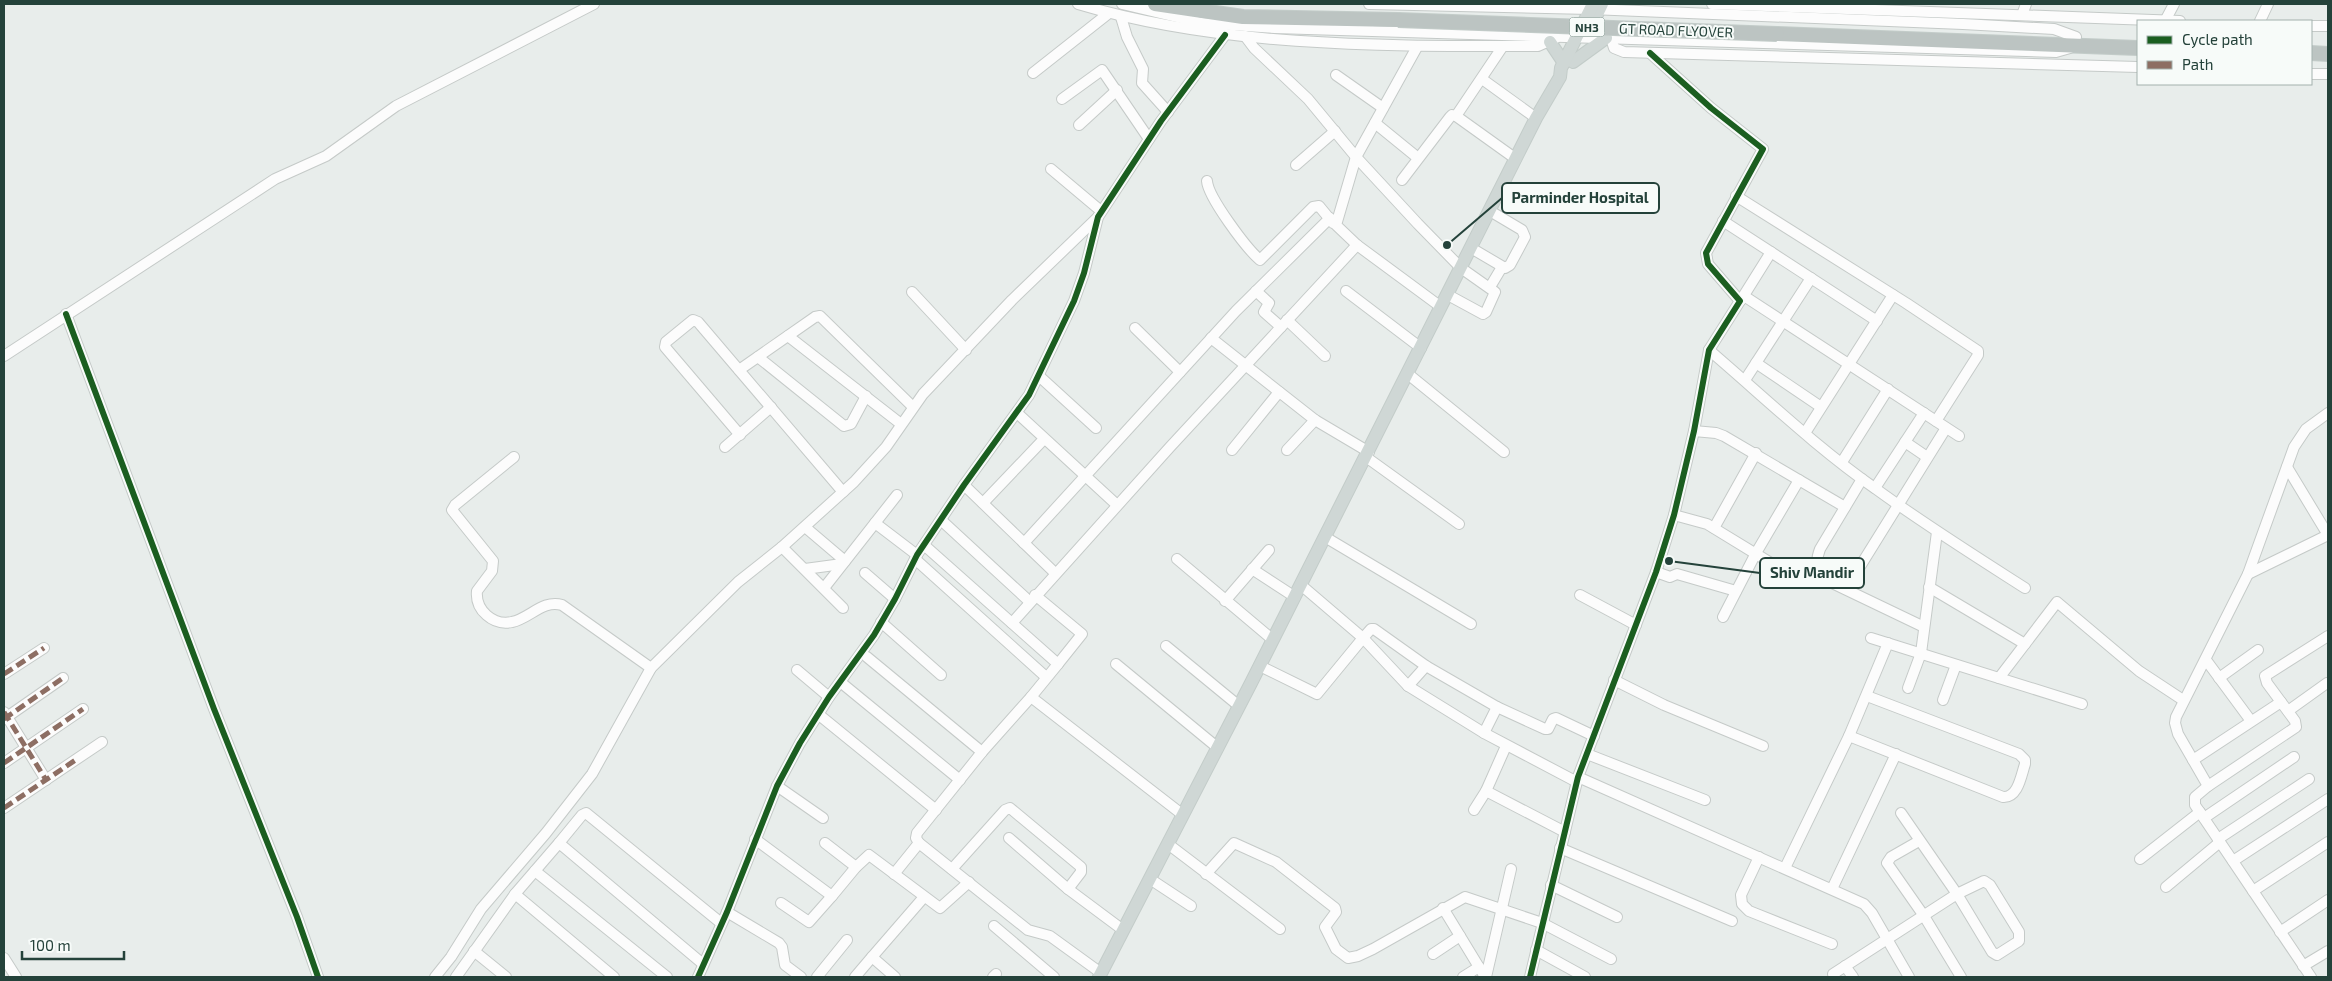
<svg xmlns="http://www.w3.org/2000/svg" width="2332" height="981" font-family="'Exo 2',sans-serif">
  <style>
    .lines { fill: none; stroke-linecap: round; stroke-linejoin: round }
    .minor-casing { stroke: #c5cac8; stroke-width: 12 }
    .major-casing { stroke: #c3ccc9; stroke-width: 14 }
    .highway-casing { stroke: #c3ccc9; stroke-width: 16 }
    .minor { stroke: #fcfcfc; stroke-width: 10 }
    .major { stroke: #cfd7d5; stroke-width: 12 }
    .highway { stroke: #bcc4c2; stroke-width: 14 }
    .highway-bridge-casing { stroke: #c3ccc9; stroke-width: 16; stroke-linecap: butt }
    .highway-bridge { stroke: #bcc4c2; stroke-width: 14 }
    .quiet { stroke: #8d6e63; stroke-width: 5; stroke-dasharray: 10 5; stroke-linecap: butt }
    .cycleway-casing { stroke: #f7fbf9; stroke-width: 9 }
    .cycleway { stroke: #1b5e20; stroke-width: 6 }
    .labels { text-anchor: middle; dominant-baseline: central; stroke-width: 4; stroke-linejoin: round; paint-order: stroke }
    .shield { fill: #f7fbf9; stroke: #637a73; stroke-width: 1 }
    .shield-label { font-size: 12px; font-weight: bold; fill: #24423a }
    .street-label { font-size: 14px; fill: #24423a; stroke: #f7fbf9 }
    .leader { fill: none; stroke: #24423a; stroke-width: 2 }
    .callout-dot { fill: #24423a; stroke: #f7fbf9; stroke-width: 2 }
    .callout { fill: #f7fbf9; stroke: #24423a; stroke-width: 2 }
    .callout-label { font-size: 15px; text-anchor: middle; font-weight: bold; fill: #24423a }
  </style>
  <rect width="100%" height="100%" fill="#e8edeb"/>
  <g class="lines">
    <g class="minor-casing">
      <g id="minor">
        <path d="M1078,4C1224,48 1386,46 1538,46L1556,38"/>
        <polyline points="1122,4 1202,23 1275,28 2056,52 2070,48"/>
        <polyline points="1369,4 1590,9 1963,24 2054,29 2076,37"/>
        <polyline points="1712,4 2180,21"/>
        <polyline points="2022,15 2026,4"/>
        <polyline points="1121,17 1127,37 1143,69 1142,83 1168,112"/>
        <polyline points="2165,21 2174,4"/>
        <polyline points="2260,21 2268,4"/>
        <polyline points="2311,26 2328,26"/>
        <polyline points="1245,36 1254,48 1308,99 1356,157 1418,224 1461,268 1495,292 1486,312 1483,314 1448,295"/>
        <polyline points="1611,38 1614,48 1624,52 2138,67"/>
        <polyline points="1417,47 1356,157 1336,225 1357,245 1441,307"/>
        <polyline points="1033,73 1109,13"/>
        <polyline points="2311,74 2328,74"/>
        <polyline points="1336,75 1383,108"/>
        <polyline points="1482,79 1536,118"/>
        <polyline points="1062,99 1102,70 1149,139"/>
        <polyline points="1456,116 1516,159"/>
        <polyline points="1375,123 1418,158"/>
        <polyline points="1079,125 1117,90"/>
        <polyline points="1296,165 1335,131"/>
        <polyline points="1051,169 1101,211"/>
        <polyline points="1402,180 1450,117 1452,115 1456,116 1503,46"/>
        <path d="M1207,181C1208,197 1246,248 1260,260L1313,207L1319,206L1333,223"/>
        <polyline points="1736,196 1906,303 1978,351 1978,355 1936,421"/>
        <polyline points="1723,221 1877,321"/>
        <polyline points="1471,248 1505,268 1510,265 1525,237 1522,230 1490,211"/>
        <polyline points="1490,287 1502,267"/>
        <polyline points="1256,291 1269,303 1264,312 1281,327"/>
        <polyline points="1346,291 1421,348"/>
        <polyline points="912,292 966,350"/>
        <polyline points="1744,296 1959,436"/>
        <polyline points="1741,300 1771,252"/>
        <polyline points="66,314 214,709 297,917 318,977"/>
        <polyline points="1287,320 1325,356"/>
        <polyline points="1135,328 1180,372"/>
        <polyline points="788,336 901,424"/>
        <polyline points="1211,338 1315,420 1369,452"/>
        <path d="M1709,350C1764,397 1817,448 1876,489C1924,524 1975,556 2025,588"/>
        <polyline points="4,356 275,179 326,156 396,106 594,4"/>
        <polyline points="758,357 844,426 851,424 866,396"/>
        <polyline points="1756,363 1821,407"/>
        <polyline points="739,370 815,317 820,316 912,406"/>
        <polyline points="1408,374 1504,452"/>
        <polyline points="1039,376 1096,428"/>
        <polyline points="1745,380 1811,278"/>
        <polyline points="1017,413 1117,505"/>
        <polyline points="1694,431 1716,433 1724,436 1845,507"/>
        <polyline points="1805,433 1893,295"/>
        <polyline points="740,435 665,347 666,342 693,320 698,322 843,492"/>
        <polyline points="1905,442 1927,457"/>
        <polyline points="725,447 771,407"/>
        <polyline points="1232,450 1279,392"/>
        <polyline points="1287,450 1315,420"/>
        <path d="M514,457L455,505L452,510L493,561L492,571L477,591C475,610 493,626 512,622C529,619 543,599 562,605L651,668"/>
        <polyline points="1366,457 1459,524"/>
        <polyline points="1842,462 1888,389"/>
        <polyline points="2287,467 2328,535"/>
        <path d="M1862,479L1820,549C1815,562 1816,573 1828,581L1924,627"/>
        <polyline points="964,485 1055,573"/>
        <polyline points="1875,488 1924,413"/>
        <polyline points="983,503 1044,439"/>
        <polyline points="1674,515 1707,524 1797,579"/>
        <polyline points="941,520 1030,602"/>
        <polyline points="875,523 917,555"/>
        <polyline points="805,527 845,561"/>
        <polyline points="1714,528 1756,453"/>
        <polyline points="1325,537 1471,624"/>
        <polyline points="1024,543 1236,311 1330,218"/>
        <polyline points="924,545 1058,664 1082,634 1035,595"/>
        <polyline points="782,547 843,608"/>
        <polyline points="915,559 1046,677"/>
        <polyline points="1177,559 1273,640"/>
        <polyline points="805,569 842,564"/>
        <polyline points="1252,569 1295,597"/>
        <polyline points="1656,572 1670,577 1677,574 1736,591"/>
        <polyline points="865,573 895,599"/>
        <polyline points="2248,574 2328,535"/>
        <polyline points="1301,585 1363,638 1408,686 1484,733 1577,782"/>
        <polyline points="1929,587 2025,644"/>
        <polyline points="824,588 897,495"/>
        <polyline points="1846,589 1946,428"/>
        <polyline points="1580,595 1636,625"/>
        <polyline points="1225,601 1269,550"/>
        <polyline points="1723,617 1756,553 1799,480"/>
        <polyline points="881,622 941,675"/>
        <polyline points="1012,623 1170,447 1357,245"/>
        <polyline points="1871,638 2082,704"/>
        <polyline points="1166,646 1239,706"/>
        <polyline points="867,657 982,752"/>
        <polyline points="2206,660 2251,721"/>
        <polyline points="1058,664 1031,697 1183,815"/>
        <polyline points="1116,664 1218,748"/>
        <polyline points="1260,666 1317,694 1363,638 1371,629 1374,629 1426,666 1497,707 1484,733"/>
        <polyline points="797,670 829,697"/>
        <polyline points="4,674 44,648"/>
        <polyline points="1999,678 2057,602 2139,671 2183,700"/>
        <polyline points="2219,678 2258,650"/>
        <polyline points="1614,680 1664,705 1763,746"/>
        <polyline points="844,685 960,780"/>
        <polyline points="1408,686 1426,666"/>
        <polyline points="1908,688 1921,653 1937,532"/>
        <polyline points="1031,697 982,752 917,833 916,838 919,843 1028,930 1050,936 1101,973"/>
        <polyline points="1943,700 1956,665"/>
        <polyline points="1497,707 1545,729 1548,729 1553,719 1556,718 1594,736"/>
        <polyline points="2288,711 2327,683"/>
        <polyline points="4,712 46,780"/>
        <polyline points="818,714 936,810"/>
        <polyline points="4,719 63,678"/>
        <path d="M1849,736L2003,797C2018,798 2021,776 2025,764V760L2019,754L1867,696"/>
        <polyline points="1587,754 1705,800"/>
        <polyline points="2193,760 2281,702"/>
        <polyline points="4,763 83,709"/>
        <polyline points="1578,777 1864,904 1872,913 1909,977"/>
        <polyline points="777,786 823,818"/>
        <polyline points="2208,786 2296,727 2295,721 2267,683 2265,676 2328,636"/>
        <polyline points="1486,791 1565,832"/>
        <polyline points="4,808 102,742"/>
        <polyline points="1474,810 1486,791 1506,746"/>
        <polyline points="2204,818 2294,757"/>
        <polyline points="1009,838 1068,889 1123,930"/>
        <polyline points="755,839 832,896 856,867 869,855 940,908 969,882"/>
        <polyline points="2218,839 2309,779"/>
        <polyline points="1919,841 1891,857 1887,863 1924,916 1961,977"/>
        <polyline points="559,843 582,815 586,813 721,923"/>
        <polyline points="825,843 856,867"/>
        <polyline points="1168,844 1280,929"/>
        <polyline points="1560,848 1732,921"/>
        <polyline points="1759,857 1741,895 1742,904 1749,911 1832,944"/>
        <polyline points="2140,859 2200,812"/>
        <polyline points="2233,861 2328,799"/>
        <polyline points="1785,868 1849,736 1888,643"/>
        <polyline points="952,869 1005,810 1010,808 1081,867 1081,872 1068,889"/>
        <polyline points="535,871 667,977"/>
        <polyline points="894,874 919,843"/>
        <polyline points="1206,874 1234,843 1276,862 1335,908 1336,912 1325,927 1336,949 1348,958 1358,956 1373,949 1465,897 1542,923 1611,959"/>
        <polyline points="1150,879 1191,906"/>
        <polyline points="1551,885 1617,917"/>
        <polyline points="2166,887 2220,842"/>
        <polyline points="1832,889 1896,754"/>
        <polyline points="2253,891 2328,842"/>
        <polyline points="515,894 614,977"/>
        <polyline points="781,903 809,922 832,896"/>
        <polyline points="1443,908 1485,977"/>
        <polyline points="727,912 779,943 782,947 785,965 801,977"/>
        <polyline points="994,926 1054,977"/>
        <polyline points="2280,932 2328,900"/>
        <polyline points="1536,950 1585,977"/>
        <polyline points="474,951 506,977"/>
        <polyline points="1433,954 1460,936"/>
        <polyline points="4,958 16,977"/>
        <polyline points="1845,966 1853,977"/>
        <polyline points="2303,966 2328,951"/>
        <polyline points="1833,974 1957,894 1984,881 1990,885 2019,932 2019,941 1997,955 1992,952 1957,894 1901,813"/>
        <polyline points="435,977 451,957 481,909 546,833 592,774 651,668 738,582 782,547 854,482 886,447 923,394 1012,300 1098,217"/>
        <polyline points="456,977 515,894 559,843 703,964"/>
        <polyline points="698,977 727,912 777,786 800,743 829,697 874,635 895,599 917,555 964,485 1029,395 1074,301 1084,273 1098,217 1161,121 1225,35"/>
        <polyline points="817,977 847,940"/>
        <polyline points="855,977 872,957"/>
        <polyline points="895,977 872,957 924,897"/>
        <polyline points="993,977 996,974"/>
        <polyline points="1463,977 1479,967"/>
        <polyline points="1486,977 1511,869"/>
        <polyline points="1530,977 1578,777 1656,572 1674,515 1694,431 1709,350 1740,301 1708,264 1706,253 1763,149 1711,108 1650,53"/>
        <polyline points="2311,977 2195,805 2195,797 2208,786 2178,734 2175,723 2176,717 2248,574 2294,447 2306,429 2328,413"/>
      </g>
    </g>
    <g class="major-casing">
      <g id="major">
        <polyline points="1591,27 1602,4"/>
        <polyline points="1550,42 1564,63"/>
        <polyline points="1573,62 1606,38"/>
        <polyline points="1099,977 1251,683 1536,118 1560,77 1561,68 1593,4"/>
      </g>
    </g>
    <g class="highway-casing">
      <g id="highway">
        <polyline points="1155,4 1243,17 1398,20"/>
        <polyline points="1777,34 2138,48"/>
        <polyline points="2311,53 2328,54"/>
      </g>
    </g>
    <use href="#minor" class="minor"/>
    <use href="#major" class="major"/>
    <use href="#highway" class="highway"/>
    <g class="highway-bridge-casing">
      <polyline id="highway-bridge" points="1398,20 1777,34"/>
    </g>
    <use href="#highway-bridge" class="highway-bridge"/>
    <g class="quiet">
      <polyline points="4,674 44,648"/>
      <polyline points="4,712 46,780"/>
      <polyline points="4,719 63,678"/>
      <polyline points="4,763 83,709"/>
      <polyline points="4,808 77,759"/>
    </g>
    <g class="cycleway-casing">
      <g id="cycleway">
        <polyline points="66,314 214,709 297,917 318,977"/>
        <polyline points="698,977 727,912 777,786 800,743 829,697 874,635 895,599 917,555 964,485 1029,395 1074,301 1084,273 1098,217 1161,121 1225,35"/>
        <polyline points="1530,977 1578,777 1656,572 1674,515 1694,431 1709,350 1740,301 1708,264 1706,253 1763,149 1711,108 1650,53"/>
      </g>
    </g>
    <use href="#cycleway" class="cycleway"/>
  </g>
  <g class="labels">
    <rect class="shield" x="1569.5" y="17.5" width="35" height="19" rx="4"/>
    <g class="shield-label">
      <text x="1587" y="27">NH3</text>
    </g>
    <g class="street-label">
      <text transform="translate(1676 30) rotate(2)">GT ROAD FLYOVER</text>
    </g>
  </g>
  <path class="leader" d="M1447 245L1502 198M1669 561L1760 573"/>
  <g class="callout-dot">
    <circle cx="1447" cy="245" r="5"/>
    <circle cx="1669" cy="561" r="5"/>
  </g>
  <g class="callout">
    <rect x="1502" y="183" width="157" height="30" rx="5"/>
    <rect x="1760" y="558" width="104" height="30" rx="5"/>
  </g>
  <g class="callout-label">
    <text x="1580" y="203">Parminder Hospital</text>
    <text x="1812" y="578">Shiv Mandir</text>
  </g>
  <rect width="2332" height="981" fill="none" stroke="#24423a" stroke-width="10"/>
  <rect x="2137" y="20" width="175" height="65" fill="#f7fbf9" stroke="#a3b1ad"/>
  <rect x="2147" y="36" width="25" height="8" fill="#1b5e20" stroke="#a3b1ad"/>
  <text x="2182" y="45" font-size="15" fill="#24423a">Cycle path</text>
  <rect x="2147" y="61" width="25" height="8" fill="#8d6e63" stroke="#a3b1ad"/>
  <text x="2182" y="70" font-size="15" fill="#24423a">Path</text>
  <path d="M22 951v8h102v-8" fill="none" stroke="#24423a" stroke-width="2.5"/>
  <text x="30" y="951" font-size="15" fill="#24423a" stroke="#f7fbf9" stroke-width="4" paint-order="stroke">100 m</text>
</svg>
